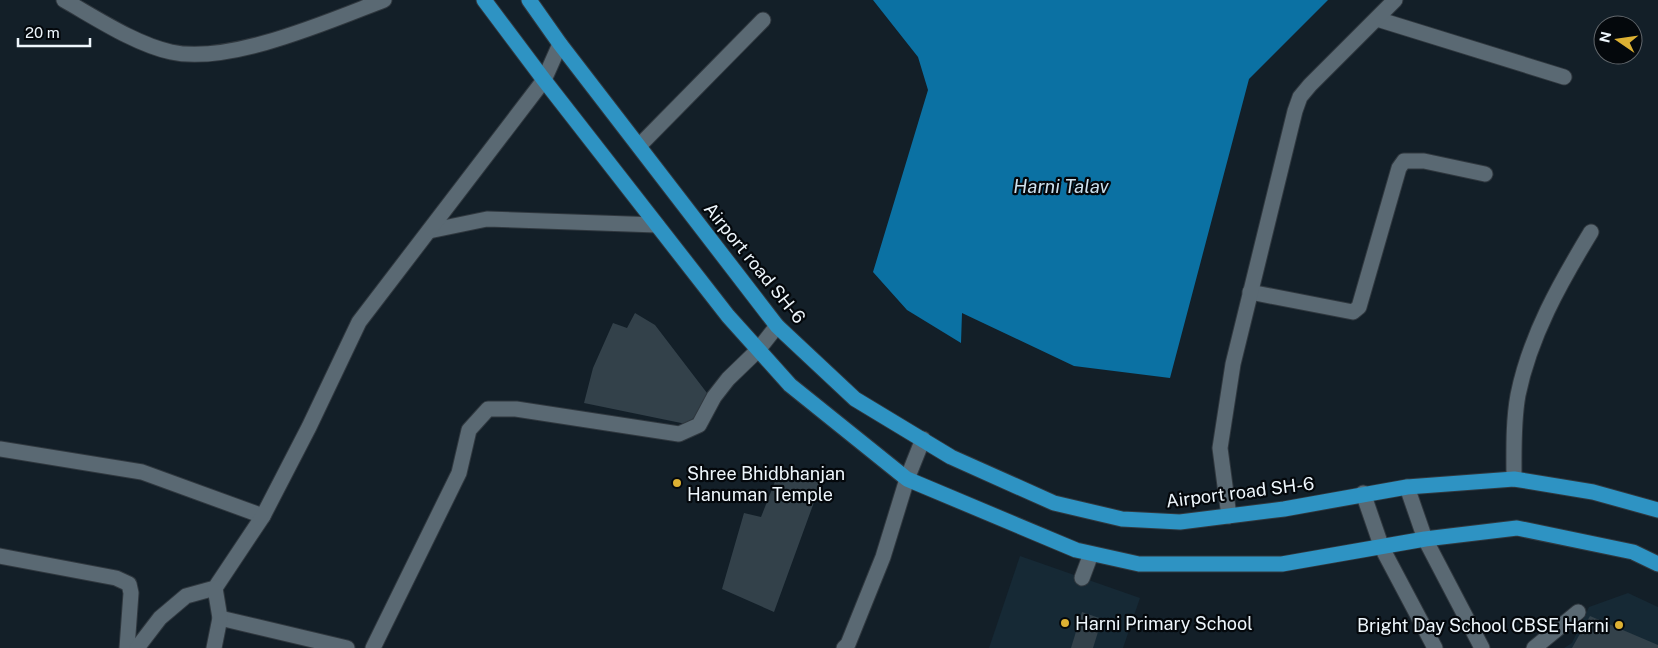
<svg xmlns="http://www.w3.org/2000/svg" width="1658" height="648" font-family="'Public Sans',sans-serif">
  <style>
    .built { fill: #162935 }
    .water { fill: #0b71a3 }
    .building { fill: #33414a }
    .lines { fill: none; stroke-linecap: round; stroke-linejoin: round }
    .minor-casing { stroke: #30383f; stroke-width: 17 }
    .major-casing { stroke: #30383f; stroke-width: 17 }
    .minor { stroke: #5a6973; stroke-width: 15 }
    .major { stroke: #2e93c3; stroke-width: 15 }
    .poi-dot { fill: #ddb133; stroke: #04080c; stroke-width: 2 }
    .labels { text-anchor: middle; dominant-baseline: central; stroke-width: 4.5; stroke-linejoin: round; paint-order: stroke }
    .street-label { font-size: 18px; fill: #eef6fc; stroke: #04080c }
    .poi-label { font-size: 18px; fill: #eef6fc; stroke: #04080c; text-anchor: start }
    .water-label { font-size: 19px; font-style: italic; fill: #cde1ee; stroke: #04080c }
  </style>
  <rect width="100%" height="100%" fill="#131f28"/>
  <g class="built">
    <polygon points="1020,556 1140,598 1123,648 989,648"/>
    <polygon points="1628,593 1658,607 1658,648 1564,648 1572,643 1589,607"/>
  </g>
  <polygon class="water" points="873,0 1328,0 1249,79 1170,378 1074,366 962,313 961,343 907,310 873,272 928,90 918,57"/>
  <g class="building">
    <polygon points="635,313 655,325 707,393 700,413 686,424 584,403 593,368 613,323 627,328"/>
    <polygon points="780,469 821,483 774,612 722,589 744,513 761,517"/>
    <polygon points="1082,612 1102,619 1093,648 1071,648"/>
    <polygon points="1590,616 1658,645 1658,648 1572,648"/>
  </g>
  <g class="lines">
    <g class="minor-casing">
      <g id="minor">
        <path d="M64,0C96,18 135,44 171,52C229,65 329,21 384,0"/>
        <polyline points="1377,19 1564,77"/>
        <polyline points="639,146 763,20"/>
        <polyline points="429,231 487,219 657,225"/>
        <polyline points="1250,292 1353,312 1359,307 1399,168 1404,161 1424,161 1485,174"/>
        <polyline points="0,449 142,472 263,516"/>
        <path d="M1514,479C1514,452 1513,422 1518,395C1530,336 1560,283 1591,232"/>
        <polyline points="1407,487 1425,539 1482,648"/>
        <polyline points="1363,493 1382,548 1435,648"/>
        <polyline points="1229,516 1220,448 1233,364 1295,111 1300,97 1310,85 1395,0"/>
        <polyline points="0,556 116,578 129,584 131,593 127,648"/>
        <polyline points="1082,578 1091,554"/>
        <polyline points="220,618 347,648"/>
        <polyline points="137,648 160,618 186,596 215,588 263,516 309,427 359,322 544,80 560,44"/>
        <polyline points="214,648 220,618 215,588"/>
        <polyline points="373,648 459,473 469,430 488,409 516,409 679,434 699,425 714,397 728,379 758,350 777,326"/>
        <polyline points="844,648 848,644 883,557 907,479 923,439"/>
        <polyline points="1534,648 1578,612"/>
      </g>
    </g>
    <g class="major-casing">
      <g id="major">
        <polyline points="484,0 544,80 728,316 790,385 907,479 1076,550 1139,564 1282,564 1425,539 1517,528 1633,552 1658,564"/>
        <polyline points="529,0 560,44 777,326 855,399 951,457 1054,503 1122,519 1180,522 1284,509 1407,487 1514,479 1593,492 1658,510"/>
      </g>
    </g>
    <use href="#minor" class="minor"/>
    <use href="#major" class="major"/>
  </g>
  <g class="poi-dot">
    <circle cx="677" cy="483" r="5"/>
    <circle cx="1065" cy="623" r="5"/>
    <circle cx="1619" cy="625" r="5"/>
  </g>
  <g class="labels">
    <g class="street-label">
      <text transform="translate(755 263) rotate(51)">Airport road SH-6</text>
      <text transform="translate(1240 492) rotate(-7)">Airport road SH-6</text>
    </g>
    <g class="poi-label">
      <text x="687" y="473">Shree Bhidbhanjan<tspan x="687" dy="21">Hanuman Temple</tspan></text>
      <text x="1075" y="623">Harni Primary School</text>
      <text x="1609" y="625" text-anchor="end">Bright Day School CBSE Harni</text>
    </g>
    <g class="water-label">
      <text x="1061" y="186">Harni Talav</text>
    </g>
  </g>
  <g transform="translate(1618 40) rotate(283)"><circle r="24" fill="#04080c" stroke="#62676c"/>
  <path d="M0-4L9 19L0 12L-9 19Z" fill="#ddb133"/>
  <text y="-8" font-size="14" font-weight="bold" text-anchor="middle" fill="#eef6fc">N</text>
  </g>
  <path d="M18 38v8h72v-8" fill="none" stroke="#eef6fc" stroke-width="2.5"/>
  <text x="25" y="38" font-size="15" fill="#eef6fc" stroke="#04080c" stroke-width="4" paint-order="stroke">20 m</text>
</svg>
